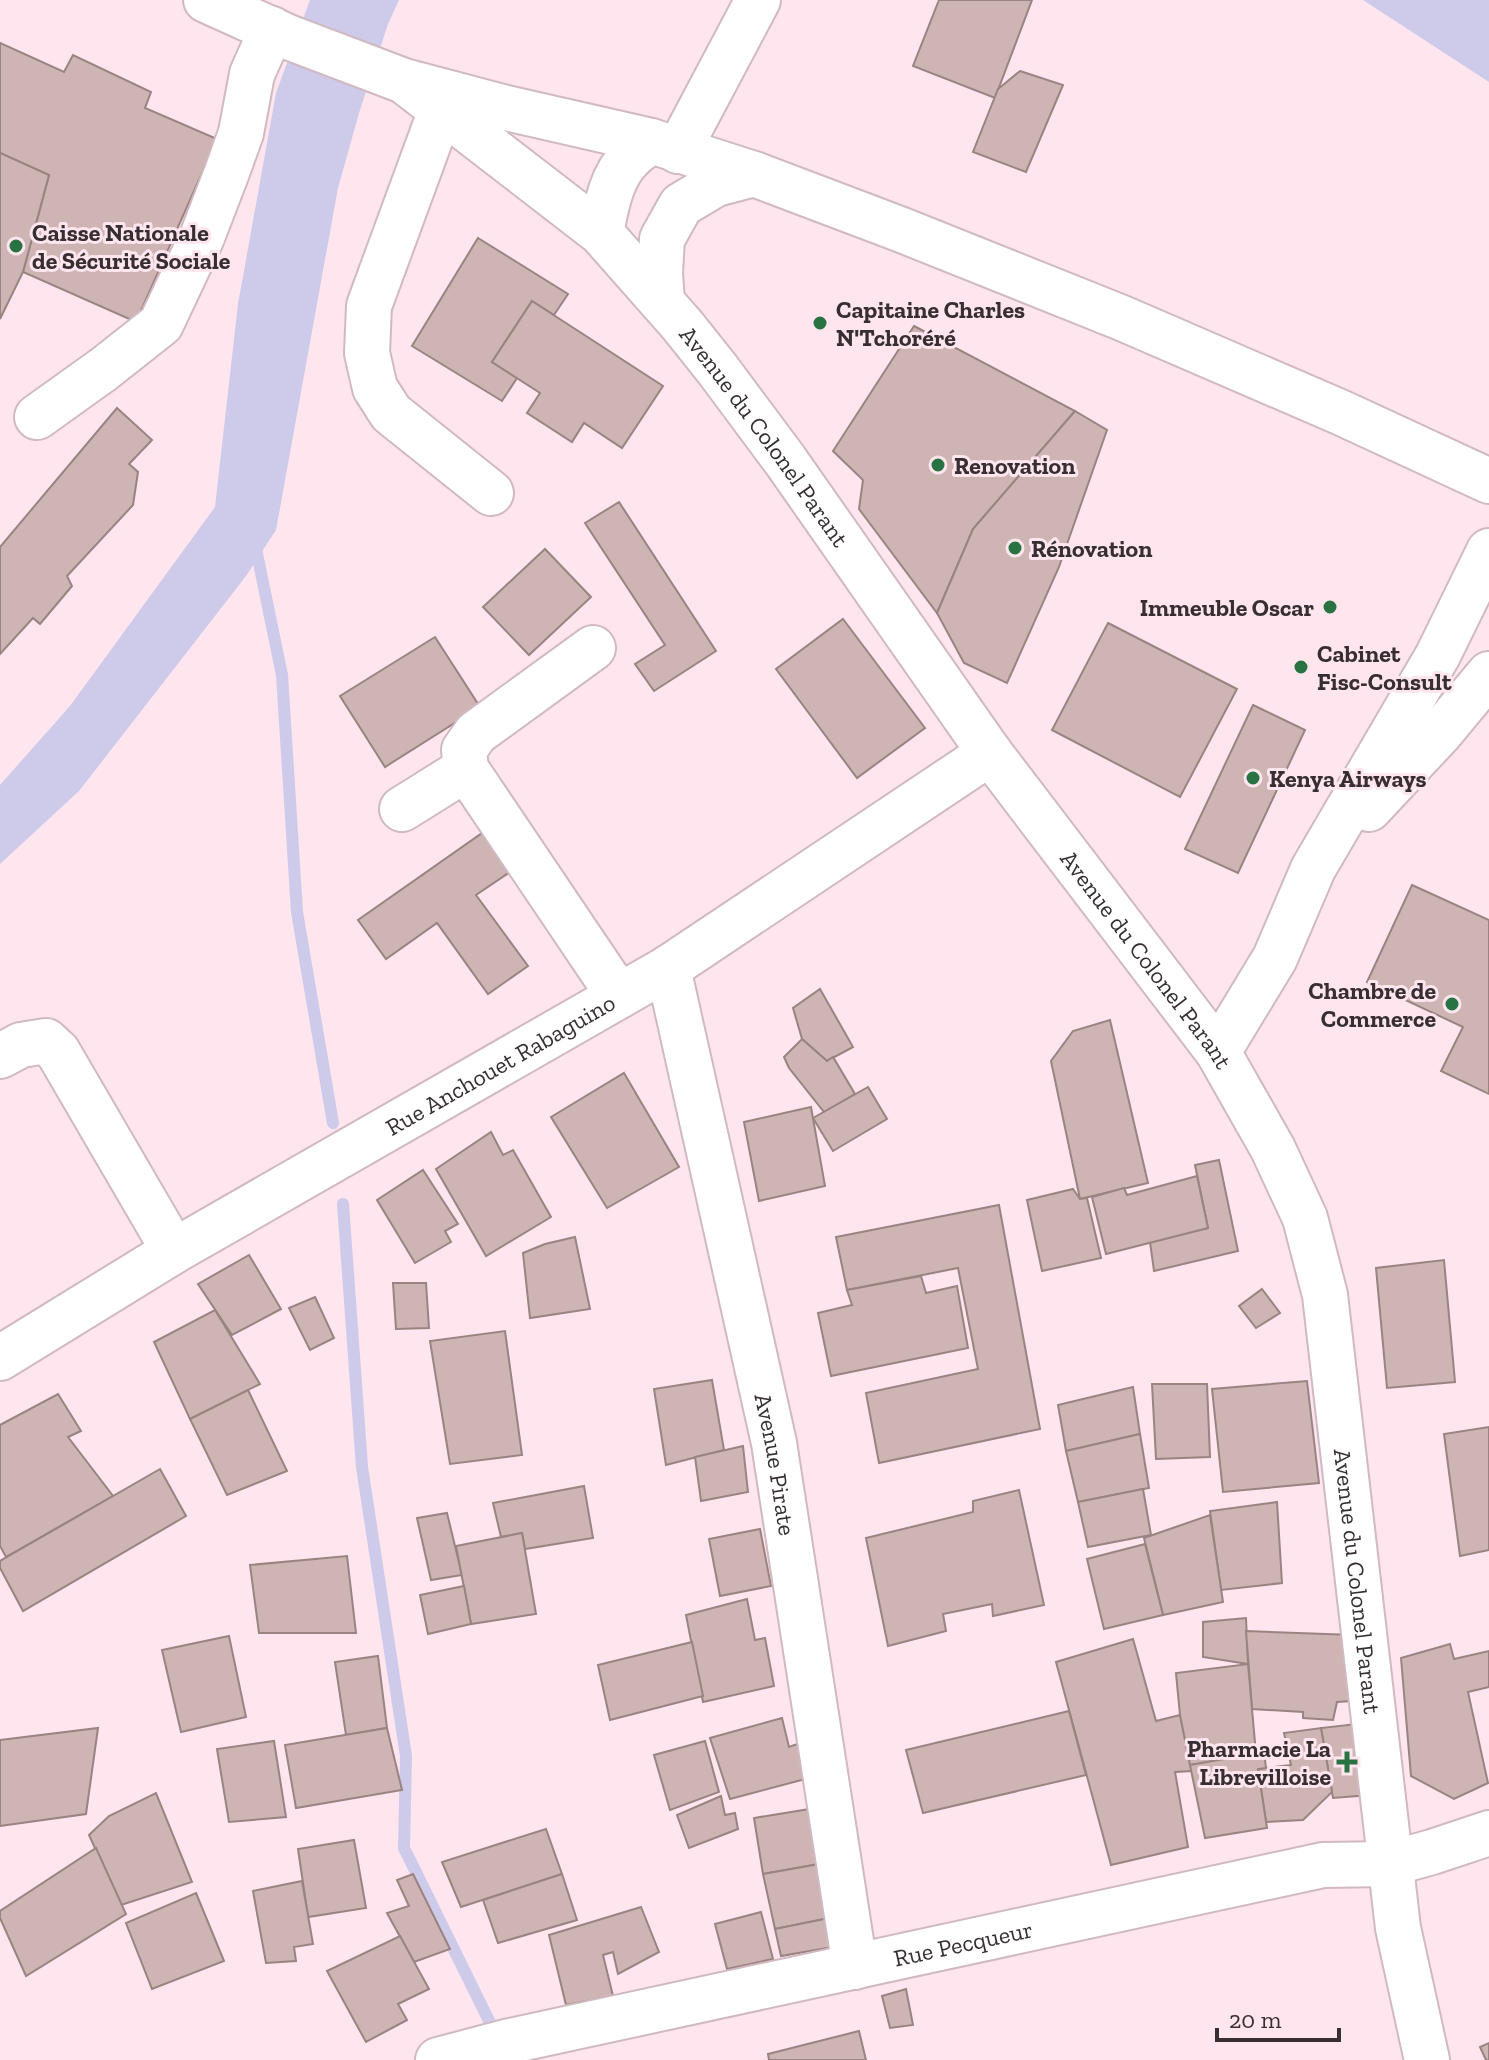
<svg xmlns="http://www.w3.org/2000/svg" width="1489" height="2060" font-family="'Zilla Slab',serif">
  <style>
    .water { fill: #cdcaea }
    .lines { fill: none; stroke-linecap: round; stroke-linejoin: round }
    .stream { stroke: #cdcaea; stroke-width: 12 }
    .building { fill: #ceb4b2; stroke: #9b8381; stroke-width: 2 }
    .minor-casing { stroke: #d1b9c2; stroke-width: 48 }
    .major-casing { stroke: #d1b9c2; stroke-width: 48 }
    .minor { stroke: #fff; stroke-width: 44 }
    .major { stroke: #fff; stroke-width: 44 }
    .poi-dot { fill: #287341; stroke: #fee5ee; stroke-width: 3 }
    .labels { text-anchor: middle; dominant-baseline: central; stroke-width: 6; stroke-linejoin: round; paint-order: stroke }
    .poi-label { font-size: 24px; font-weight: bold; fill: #372e31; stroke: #fee5ee; text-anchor: start }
    .street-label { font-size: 24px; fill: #372e31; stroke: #fee5ee }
  </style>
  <rect width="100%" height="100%" fill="#fee5ee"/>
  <g class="water">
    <polygon points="310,0 399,0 388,24 359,113 338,188 276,530 246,576 79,791 0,864 0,785 70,706 215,507 238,304 276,93"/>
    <polygon points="1363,0 1489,0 1489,82"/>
  </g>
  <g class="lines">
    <g class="stream">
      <polyline points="255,544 282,675 297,912 333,1123"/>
      <polyline points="343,1204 362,1467 406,1756 404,1848 496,2035"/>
    </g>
  </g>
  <g class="building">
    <polygon points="939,0 1032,0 995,98 913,66"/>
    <polygon points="0,43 64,72 73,55 151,92 145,108 217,139 136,322 23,272 49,175 0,153"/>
    <polygon points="1020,71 1063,85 1026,172 973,152 998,89"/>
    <polygon points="0,153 49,175 23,272 0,319"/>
    <polygon points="478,238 568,294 554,315 532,301 492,362 517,378 502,401 412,346"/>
    <polygon points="532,301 663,386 622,448 584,423 572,442 527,413 540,393 492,362"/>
    <polygon points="914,326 1075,411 973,529 937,613 859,509 863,480 833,451"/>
    <polygon points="117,408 152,440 129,464 138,472 133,505 67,576 72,586 40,624 33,618 0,654 0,547"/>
    <polygon points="1075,411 1107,430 1059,567 1007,683 964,663 937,613 973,529"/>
    <polygon points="619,502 716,651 654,691 635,664 665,645 585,523"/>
    <polygon points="545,549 591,597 529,655 483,607"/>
    <polygon points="843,619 925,728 857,778 776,669"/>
    <polygon points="1108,623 1237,689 1180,797 1052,730"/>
    <polygon points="435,637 480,707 385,767 340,696"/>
    <polygon points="1253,705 1305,730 1238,873 1185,849"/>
    <polygon points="485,831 513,870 476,895 528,966 488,994 437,923 386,959 358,920"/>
    <polygon points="1412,885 1489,920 1489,1094 1441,1071 1463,1027 1367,982"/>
    <polygon points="820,989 853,1047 827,1061 802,1039 793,1008"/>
    <polygon points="1110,1020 1148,1183 1080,1199 1051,1061 1073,1031"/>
    <polygon points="802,1039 827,1061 833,1057 855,1094 824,1112 789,1068 784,1057"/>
    <polygon points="624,1073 679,1167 607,1208 551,1117"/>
    <polygon points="868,1087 887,1119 833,1151 813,1118"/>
    <polygon points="811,1107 825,1186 759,1201 744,1122"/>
    <polygon points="491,1132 503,1155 513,1150 551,1217 486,1256 436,1169"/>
    <polygon points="1219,1160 1238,1251 1154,1271 1150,1242 1208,1228 1195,1165"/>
    <polygon points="423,1170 458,1224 445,1231 451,1242 415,1263 377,1200"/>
    <polygon points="1197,1176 1208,1228 1106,1254 1092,1197 1124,1188 1127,1195"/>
    <polygon points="1073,1189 1080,1199 1087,1198 1101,1258 1042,1271 1027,1200"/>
    <polygon points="999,1205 1040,1429 879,1463 866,1393 978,1369 958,1268 847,1290 836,1237"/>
    <polygon points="575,1237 590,1309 530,1318 523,1253 545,1244"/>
    <polygon points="249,1255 281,1309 232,1335 198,1284"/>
    <polygon points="1444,1260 1455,1382 1387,1388 1376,1268"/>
    <polygon points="921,1276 926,1293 957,1286 968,1348 831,1376 818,1313 852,1305 847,1290"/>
    <polygon points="393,1283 426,1283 429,1328 396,1329"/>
    <polygon points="1262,1289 1280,1313 1256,1328 1239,1306"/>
    <polygon points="315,1297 334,1338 310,1350 289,1308"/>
    <polygon points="215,1310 260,1384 190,1419 154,1342"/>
    <polygon points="505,1331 522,1455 450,1464 430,1341"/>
    <polygon points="712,1380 724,1450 666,1465 654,1389"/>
    <polygon points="1307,1381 1319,1483 1223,1492 1212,1389"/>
    <polygon points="1152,1384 1207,1384 1210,1457 1156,1459"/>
    <polygon points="1133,1387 1140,1434 1066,1451 1058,1405"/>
    <polygon points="248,1390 287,1471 227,1495 190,1419"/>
    <polygon points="58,1394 81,1431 68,1437 113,1496 6,1557 0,1546 0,1425"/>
    <polygon points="1489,1427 1489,1550 1460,1556 1444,1434"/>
    <polygon points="1140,1434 1149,1488 1078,1502 1066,1451"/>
    <polygon points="743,1446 748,1492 701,1501 695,1457"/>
    <polygon points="160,1469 186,1516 23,1611 0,1568 0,1561"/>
    <polygon points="584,1486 593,1538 525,1549 522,1533 501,1537 493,1503"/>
    <polygon points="1143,1489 1151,1535 1088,1547 1078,1502"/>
    <polygon points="1019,1490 1044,1605 993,1616 992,1604 943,1614 946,1631 888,1646 866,1538 973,1512 973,1501"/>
    <polygon points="1277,1502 1282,1583 1221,1590 1210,1511"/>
    <polygon points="447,1513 462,1575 431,1580 417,1518"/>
    <polygon points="1210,1515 1223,1602 1163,1615 1144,1538"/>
    <polygon points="760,1529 771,1586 720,1596 709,1539"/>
    <polygon points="522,1533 536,1614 471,1624 456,1546"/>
    <polygon points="1145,1544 1163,1615 1104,1629 1087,1559"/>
    <polygon points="347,1556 356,1633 259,1633 250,1565"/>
    <polygon points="464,1586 471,1624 428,1634 420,1595"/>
    <polygon points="747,1599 755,1640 765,1638 774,1686 703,1702 686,1615"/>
    <polygon points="1246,1618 1248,1664 1203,1657 1203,1622"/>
    <polygon points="1246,1631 1353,1635 1351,1701 1337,1702 1333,1720 1303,1718 1303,1712 1252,1709"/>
    <polygon points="229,1636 246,1717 181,1732 162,1650"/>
    <polygon points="1133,1639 1156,1721 1180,1715 1192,1771 1175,1772 1188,1847 1111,1865 1056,1662"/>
    <polygon points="692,1642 703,1696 610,1720 598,1665"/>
    <polygon points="1450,1644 1454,1659 1489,1651 1489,1687 1468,1692 1488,1783 1454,1799 1411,1776 1401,1658"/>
    <polygon points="378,1656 387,1728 346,1735 335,1662"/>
    <polygon points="1248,1664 1256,1754 1190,1765 1180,1715 1176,1673"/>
    <polygon points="1069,1711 1086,1775 923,1813 906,1750"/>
    <polygon points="782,1718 789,1747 800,1743 809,1778 730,1799 710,1738"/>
    <polygon points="1365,1723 1370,1795 1333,1798 1321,1728"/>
    <polygon points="98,1728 86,1814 0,1826 0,1740"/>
    <polygon points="387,1728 402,1790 296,1808 285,1745"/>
    <polygon points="1321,1728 1332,1792 1303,1820 1266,1822 1258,1769 1291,1765 1284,1733"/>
    <polygon points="274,1741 286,1817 229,1822 217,1749"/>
    <polygon points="705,1741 719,1792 670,1810 654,1755"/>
    <polygon points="1264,1752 1266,1768 1258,1769 1267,1828 1205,1838 1190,1765"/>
    <polygon points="156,1793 192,1882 121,1905 89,1835 109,1816"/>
    <polygon points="721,1796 725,1815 735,1813 738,1829 689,1848 677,1815"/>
    <polygon points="828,1806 836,1861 763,1874 754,1818"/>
    <polygon points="546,1829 562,1874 461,1907 442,1862"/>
    <polygon points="354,1840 366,1908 308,1917 298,1849"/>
    <polygon points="96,1848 126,1914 26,1976 0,1918 0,1911"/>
    <polygon points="836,1861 849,1914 775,1929 763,1874"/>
    <polygon points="413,1874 450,1949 414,1962 387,1913 409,1906 397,1880"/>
    <polygon points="562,1874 577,1920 498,1943 483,1900"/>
    <polygon points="302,1881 313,1944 294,1947 296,1961 266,1963 253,1891"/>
    <polygon points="196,1893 224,1961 152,1989 126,1923"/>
    <polygon points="641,1907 659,1952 618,1974 613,1952 603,1955 613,1996 566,2005 549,1935"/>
    <polygon points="761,1912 773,1959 727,1969 715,1924"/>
    <polygon points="849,1914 856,1943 781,1956 775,1929"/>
    <polygon points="400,1936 429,1989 398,2004 407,2020 366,2042 327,1971"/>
    <polygon points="906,1989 913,2025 890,2028 882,1996"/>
    <polygon points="859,2031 866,2060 769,2060 768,2054"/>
    <polygon points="1489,2043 1489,2060 1486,2060 1480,2047"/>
  </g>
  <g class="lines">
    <g class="minor-casing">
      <g id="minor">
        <polyline points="441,110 369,306 367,353 375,388 391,413 491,493"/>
        <polyline points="678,151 758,0"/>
        <polyline points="37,417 104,369 161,324 202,237 227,172 241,133 252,74 272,29"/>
        <polyline points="593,648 476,733 464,750 466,769 619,996"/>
        <polyline points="402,809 466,769"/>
        <polyline points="1369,809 1441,732 1489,674"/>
        <path id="s1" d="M668,968L774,1443L855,1967"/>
        <polyline points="1218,1052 1275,958 1313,869 1438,655 1489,551"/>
        <polyline points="0,1056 21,1045 46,1041 58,1052 174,1251"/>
        <path id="s2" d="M0,1358L174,1251L668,968L990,753"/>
        <path id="s3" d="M438,2060L506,2042L1323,1865L1389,1864L1432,1852L1489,1833"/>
      </g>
    </g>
    <g class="major-casing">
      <g id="major">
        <polyline points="206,0 288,37 404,81 506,108 651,141 754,174 902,230 1122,318 1342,413 1489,481"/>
        <path id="s4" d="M404,81L601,233L683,326L718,370L785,460L990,753L1218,1052L1273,1149L1305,1218L1325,1295L1398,1928L1427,2060"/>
        <path d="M601,233C606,207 611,176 631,157C637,151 645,146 651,141"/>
        <polyline points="662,302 660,273 662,239 681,205 716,184 754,174"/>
      </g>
    </g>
    <use href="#minor" class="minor"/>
    <use href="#major" class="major"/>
  </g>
  <g class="poi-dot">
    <circle cx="16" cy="246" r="8"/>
    <circle cx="820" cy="323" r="8"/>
    <circle cx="938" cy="465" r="8"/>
    <circle cx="1015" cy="548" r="8"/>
    <circle cx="1330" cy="607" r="8"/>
    <circle cx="1301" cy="667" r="8"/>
    <circle cx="1253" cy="778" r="8"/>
    <circle cx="1452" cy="1004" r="8"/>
    <path d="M1343 1750h8v8h8v8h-8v8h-8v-8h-8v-8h8z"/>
  </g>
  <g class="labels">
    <g class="poi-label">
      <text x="32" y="232">Caisse Nationale<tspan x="32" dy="28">de Sécurité Sociale</tspan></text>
      <text x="836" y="309">Capitaine Charles<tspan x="836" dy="28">N'Tchoréré</tspan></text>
      <text x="954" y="465">Renovation</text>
      <text x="1031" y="548">Rénovation</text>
      <text x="1314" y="607" text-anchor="end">Immeuble Oscar</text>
      <text x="1317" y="653">Cabinet<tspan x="1317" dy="28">Fisc-Consult</tspan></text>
      <text x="1269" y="778">Kenya Airways</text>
      <text x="1436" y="990" text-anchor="end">Chambre de<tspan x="1436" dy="28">Commerce</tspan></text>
      <text x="1331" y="1748" text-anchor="end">Pharmacie La<tspan x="1331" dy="28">Librevilloise</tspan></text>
    </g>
    <g class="street-label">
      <text stroke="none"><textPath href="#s4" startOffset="510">Avenue du Colonel Parant</textPath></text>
      <text stroke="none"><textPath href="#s4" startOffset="1158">Avenue du Colonel Parant</textPath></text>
      <text stroke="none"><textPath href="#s2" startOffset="580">Rue Anchouet Rabaguino</textPath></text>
      <text stroke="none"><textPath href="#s1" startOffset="508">Avenue Pirate</textPath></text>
      <text stroke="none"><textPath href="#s4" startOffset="1830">Avenue du Colonel Parant</textPath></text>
      <text stroke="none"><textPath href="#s3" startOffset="538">Rue Pecqueur</textPath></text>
    </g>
  </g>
  <path d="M1217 2028v12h122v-12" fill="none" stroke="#372e31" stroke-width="4"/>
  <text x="1229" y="2028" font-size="24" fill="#372e31" stroke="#fee5ee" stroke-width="6" paint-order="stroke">20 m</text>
</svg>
